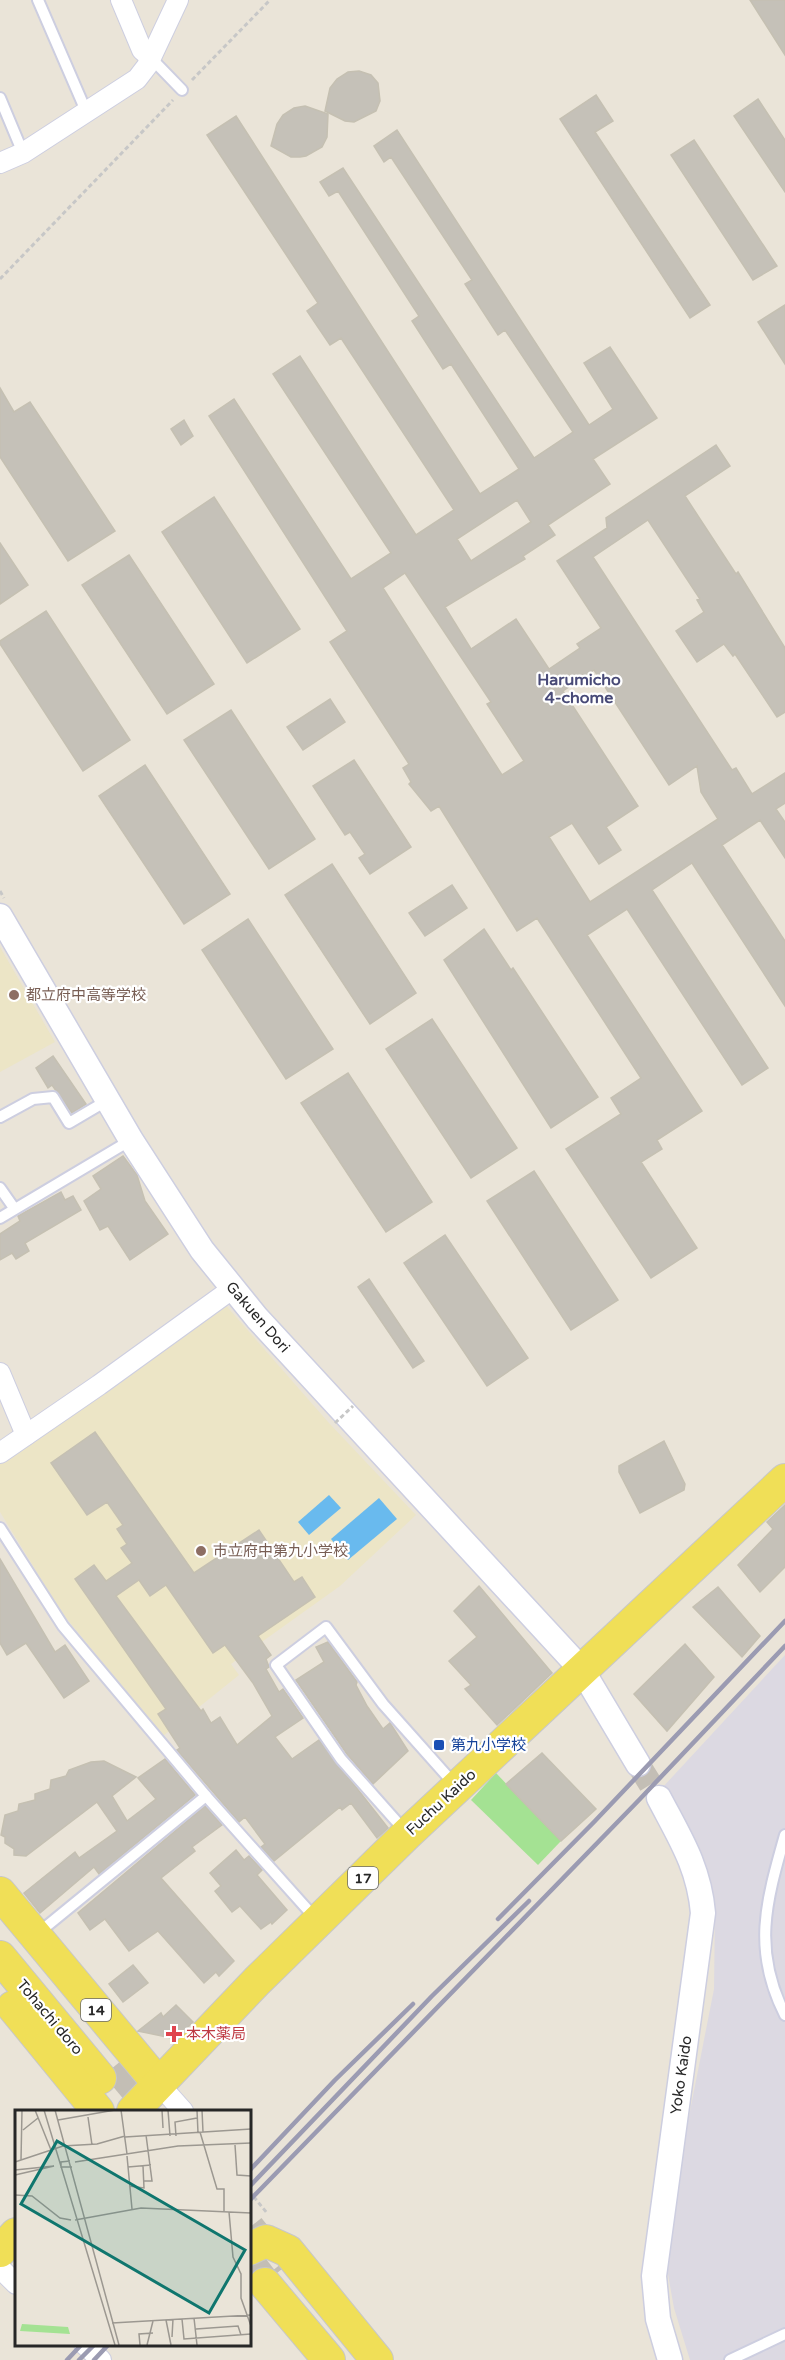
<svg xmlns="http://www.w3.org/2000/svg" width="785" height="2360" font-family="'Varela Round','Noto Sans JP',sans-serif">
  <style>
    .industrial { fill: #dcd9e2 }
    .education { fill: #ece5c6 }
    .green { fill: #a4e293 }
    .water { fill: #69baee }
    .building { fill: #c5c1b8; stroke: #c5c0b2; stroke-width: 1.5; fill-rule: evenodd }
    .lines { fill: none; stroke-linecap: round; stroke-linejoin: round }
    .tertiary-tunnel { stroke: #c3beb5; stroke-width: 24; stroke-dasharray: 24 12; stroke-linecap: butt }
    .primary-tunnel { stroke: #c3beb5; stroke-width: 32; stroke-dasharray: 32 16; stroke-linecap: butt }
    .service-casing { stroke: #cdcee0; stroke-width: 14 }
    .minor-casing { stroke: #cdcee0; stroke-width: 22 }
    .tertiary-casing { stroke: #cdcee0; stroke-width: 27 }
    .primary-casing { stroke: #c7c7c7; stroke-width: 34 }
    .path { stroke: #c7c7c7; stroke-width: 3; stroke-dasharray: 4.5 3; stroke-linecap: butt }
    .service { stroke: #fff; stroke-width: 10 }
    .minor { stroke: #fff; stroke-width: 20 }
    .tertiary { stroke: #fff; stroke-width: 24 }
    .primary { stroke: #f0df57; stroke-width: 32 }
    .rail { stroke: #9b9bb2; stroke-width: 4.5 }
    .path-bridge { stroke: #c7c7c7; stroke-width: 3; stroke-dasharray: 4.5 3; stroke-linecap: butt }
    .education-dot { fill: #8d6e63; stroke: #fff; stroke-width: 2 }
    .transit-dot { fill: #1a4fb4; stroke: #fff; stroke-width: 2 }
    .health-dot { fill: #e0444e; stroke: #fff; stroke-width: 2 }
    .labels { text-anchor: middle; dominant-baseline: central; stroke-width: 4.5; stroke-linejoin: round; paint-order: stroke }
    .shield { fill: #fff; stroke: #686868; stroke-width: 1.5 }
    .shield-label { font-size: 14px; font-weight: bold; fill: #272727 }
    .education-label { font-size: 15px; fill: #785e54; stroke: #fff; text-anchor: start }
    .street-label { font-size: 15px; fill: #272727; stroke: #fff }
    .transit-label { font-size: 15px; fill: #164399; stroke: #fff; text-anchor: start }
    .health-label { font-size: 15px; fill: #be3a42; stroke: #fff; text-anchor: start }
    .neighbourhood-label { font-size: 16px; font-weight: bold; fill: #484a77; stroke: #fff }
    .inset-road { fill: none; stroke: #9c9891; stroke-width: 1.5 }
    .view { fill: #0f766e; fill-opacity: 0.15; stroke: #0f766e; stroke-width: 3 }
    .inset-edge { fill: none; stroke: #272727; stroke-width: 3 }
  </style>
  <rect width="100%" height="100%" fill="#eae4d8"/>
  <polygon class="industrial" points="785,1655 785,2360 690,2360 674,2308 667,2269 670,2213 714,1989 715,1910 708,1876 698,1850 662,1788"/>
  <g class="education">
    <polygon points="0,947 55,1042 0,1072"/>
    <polygon points="223,1302 329,1423 416,1515 340,1586 231,1664 239,1675 163,1736 62,1613 0,1512 0,1460"/>
  </g>
  <polygon class="green" points="496,1773 561,1841 538,1865 471,1800"/>
  <g class="water">
    <polygon points="329,1495 341,1508 309,1535 298,1522"/>
    <polygon points="379,1498 397,1519 348,1560 331,1539"/>
  </g>
  <g class="building">
    <polygon points="750,0 785,0 785,55"/>
    <polygon points="359,71 371,75 378,83 380,101 376,111 354,122 345,121 325,111 330,88 337,79 348,72"/>
    <polygon points="596,95 613,121 595,132 710,305 690,318 560,119"/>
    <polygon points="758,99 785,140 785,192 734,116"/>
    <polygon points="305,106 328,114 327,137 322,147 306,156 300,157 291,157 271,146 277,124 283,115 294,108"/>
    <path d="M236,116L480,494L519,469L451,364L443,369L412,321L419,316L338,191L329,196L320,182L343,168L534,458L573,432L505,330L498,335L465,284L472,280L391,157L384,162L374,146L397,130L589,425L613,409L584,363L610,347L657,418L593,459L610,484L548,525L555,535L523,556L525,559L445,607L471,649L516,619L549,669L580,648L577,644L601,628L557,561L607,528L606,518L716,445L730,466L685,496L736,574L738,572L785,648V712L777,717L735,654L733,656L724,644L697,662L676,631L704,612L697,600L700,599L648,520L593,557L732,770L736,768L752,794L785,773V803L776,809L785,822V858L760,820L722,845L785,941V1006L692,863L652,890L768,1068L742,1085L627,909L587,935L702,1111L657,1140L662,1149L641,1162L697,1248L651,1278L566,1149L621,1114L611,1098L641,1078L537,918L517,931L439,806L431,811L409,784L411,782L403,768L409,764L330,642L347,631L209,416L234,399L351,579L391,553L273,374L300,356L416,535L454,510L341,338L330,345L307,311L318,303L207,135ZM517,500L531,522L471,561L457,539ZM405,573L491,702L487,704L524,761L502,775L383,588ZM594,670L669,785L697,766L701,792L718,819L590,902L549,837L572,823L599,864L621,850L606,827L638,806L563,691Z"/>
    <polygon points="694,140 777,266 753,280 671,155"/>
    <polygon points="785,305 785,364 758,322"/>
    <polygon points="0,388 14,412 30,402 115,531 68,561 0,457"/>
    <polygon points="184,420 193,436 181,445 171,429"/>
    <polygon points="214,497 300,629 247,663 162,532"/>
    <polygon points="0,543 28,585 0,604"/>
    <polygon points="129,555 214,684 167,714 82,585"/>
    <polygon points="46,611 130,740 83,771 0,644 0,641"/>
    <polygon points="330,699 345,722 303,750 287,727"/>
    <polygon points="231,710 315,839 269,869 184,740"/>
    <polygon points="354,760 411,847 370,874 359,858 365,854 350,832 345,835 313,786"/>
    <polygon points="145,765 230,894 184,924 99,796"/>
    <polygon points="332,864 416,993 370,1024 285,895"/>
    <polygon points="452,885 467,908 425,936 409,913"/>
    <polygon points="248,919 333,1049 286,1079 202,950"/>
    <polygon points="484,929 511,970 513,968 598,1097 551,1128 444,960"/>
    <polygon points="432,1019 517,1148 471,1178 386,1049"/>
    <polygon points="53,1056 86,1104 72,1113 52,1085 48,1088 36,1068"/>
    <polygon points="348,1073 432,1202 386,1232 301,1103"/>
    <polygon points="123,1156 137,1175 145,1201 168,1234 130,1260 108,1226 100,1230 84,1201 101,1189 93,1176"/>
    <polygon points="534,1171 618,1300 571,1330 487,1201"/>
    <polygon points="61,1192 65,1200 73,1196 81,1210 25,1243 29,1251 16,1259 12,1253 0,1260 0,1234 20,1221 18,1216"/>
    <polygon points="445,1235 528,1358 487,1386 404,1263"/>
    <polygon points="369,1279 424,1361 413,1368 358,1287"/>
    <path d="M95,1432L194,1573L259,1530L294,1582L302,1577L315,1597L258,1636L271,1655L266,1659L269,1667L266,1669L279,1692L283,1689L303,1718L275,1737L292,1759L319,1740L388,1828L377,1838L351,1803L342,1810L340,1807L274,1861L261,1847L265,1844L245,1817L239,1822L177,1750L180,1748L158,1714L166,1709L75,1579L94,1565L106,1581L132,1563L121,1548L127,1544L117,1529L123,1525L107,1502L87,1515L51,1463ZM139,1580L150,1596L166,1585L213,1653L225,1645L253,1683L272,1716L237,1745L220,1717L211,1723L203,1709L201,1711L116,1596Z"/>
    <polygon points="664,1441 685,1484 684,1490 640,1513 619,1472 619,1466"/>
    <polygon points="785,1505 785,1567 760,1592 738,1565 773,1529 767,1522"/>
    <polygon points="0,1559 55,1652 65,1645 89,1681 64,1698 26,1643 7,1655 0,1643"/>
    <polygon points="479,1586 552,1673 497,1725 465,1689 471,1685 449,1661 477,1637 454,1611"/>
    <polygon points="718,1587 760,1636 742,1657 693,1607"/>
    <polygon points="328,1642 357,1682 356,1685 367,1706 383,1729 390,1723 408,1751 373,1784 347,1754 296,1680 324,1662 316,1647"/>
    <polygon points="685,1644 714,1677 667,1731 634,1694"/>
    <polygon points="542,1753 596,1809 561,1841 506,1784"/>
    <polygon points="165,1759 195,1795 99,1874 94,1867 40,1913 24,1893 75,1852 79,1858 117,1831 97,1802 26,1856 14,1855 14,1849 5,1843 5,1837 1,1835 5,1815 18,1811 19,1804 35,1800 35,1794 50,1789 51,1780 66,1776 69,1770 91,1762 104,1761 136,1777 112,1796 127,1821 156,1799 138,1778"/>
    <polygon points="205,1806 222,1825 192,1847 195,1851 161,1878 234,1961 219,1976 216,1972 204,1983 158,1931 129,1951 105,1919 90,1930 78,1913"/>
    <polygon points="236,1850 244,1860 249,1856 262,1870 257,1875 287,1910 272,1924 271,1922 261,1929 240,1906 232,1912 215,1891 221,1886 210,1873"/>
    <polygon points="133,1965 148,1983 123,2002 109,1984"/>
    <polygon points="176,2005 193,2022 176,2039 138,2031 161,2013 163,2017"/>
  </g>
  <g class="lines">
    <polyline class="tertiary-tunnel" points="638,1764 659,1798"/>
    <g class="primary-tunnel">
      <polyline points="116,2065 154,2111"/>
      <polyline points="249,2228 282,2269"/>
      <polyline points="249,2263 265,2284"/>
    </g>
    <g class="service-casing">
      <g id="service">
        <polyline points="38,0 86,111"/>
        <polyline points="150,57 182,90"/>
        <polyline points="0,98 23,153"/>
        <polyline points="0,1117 33,1099 53,1097 69,1123 108,1100"/>
        <polyline points="0,1188 14,1208"/>
        <polyline points="0,1218 131,1140"/>
        <polyline points="0,1528 63,1626 206,1796 316,1919"/>
        <polyline points="405,1831 341,1759 276,1665 326,1627 383,1704 456,1786"/>
        <path d="M785,1835C766,1902 752,1950 785,2015"/>
        <polyline points="37,1934 206,1796"/>
        <polyline points="730,2360 785,2334"/>
      </g>
    </g>
    <g class="minor-casing">
      <g id="minor">
        <polyline points="121,0 142,50 150,57"/>
        <polyline points="0,163 23,153 137,79 147,66 178,0"/>
        <polyline points="0,1373 26,1435"/>
        <polyline points="0,1453 99,1385 232,1289"/>
        <polyline points="158,2083 183,2111"/>
        <polyline points="0,2268 16,2284"/>
        <polyline points="84,2344 101,2360"/>
      </g>
    </g>
    <g class="tertiary-casing">
      <g id="tertiary">
        <polyline points="0,916 131,1140 202,1250 257,1318 582,1670 638,1764"/>
        <path d="M659,1798C680,1838 699,1867 703,1913L654,2276L658,2319L670,2360"/>
      </g>
    </g>
    <g class="primary-casing">
      <g id="primary">
        <polyline points="0,1893 158,2083"/>
        <polyline points="0,1957 100,2078"/>
        <polyline points="13,2007 98,2111"/>
        <polyline points="133,2111 257,1981 407,1834 785,1480"/>
        <polyline points="249,2249 266,2241 288,2251 377,2360"/>
        <polyline points="0,2251 16,2234"/>
        <polyline points="265,2284 329,2360"/>
      </g>
    </g>
    <g class="path">
      <polyline points="192,80 270,0"/>
      <polyline points="0,279 173,100"/>
      <polyline points="0,891 4,898"/>
      <polyline points="249,2191 267,2213"/>
    </g>
    <use href="#service" class="service"/>
    <use href="#minor" class="minor"/>
    <use href="#tertiary" class="tertiary"/>
    <use href="#primary" class="primary"/>
    <g class="rail">
      <polyline points="498,1919 594,1822 785,1621"/>
      <polyline points="249,2171 335,2080 413,2004"/>
      <polyline points="249,2187 432,1996 529,1901"/>
      <polyline points="249,2201 639,1800 785,1646"/>
      <polyline points="67,2360 82,2344"/>
      <polyline points="79,2360 95,2344"/>
      <polyline points="94,2360 109,2344"/>
    </g>
    <polyline class="path-bridge" points="335,1423 353,1406"/>
  </g>
  <g class="education-dot">
    <circle cx="14" cy="995" r="6"/>
    <circle cx="201" cy="1551" r="6"/>
  </g>
  <rect class="transit-dot" x="433" y="1739" width="12" height="12" rx="3"/>
  <path class="health-dot" d="M171 2025h6v6h6v6h-6v6h-6v-6h-6v-6h6z"/>
  <g class="labels">
    <g class="shield">
      <rect x="348" y="1867" width="30" height="22" rx="4.5"/>
      <rect x="81" y="1999" width="30" height="22" rx="4.5"/>
    </g>
    <g class="shield-label">
      <text x="363" y="1878">17</text>
      <text x="96" y="2010">14</text>
    </g>
    <g class="education-label">
      <text x="26" y="995">都立府中高等学校</text>
      <text x="213" y="1551">市立府中第九小学校</text>
    </g>
    <g class="street-label">
      <text transform="translate(258 1317) rotate(49)">Gakuen Dori</text>
      <text transform="translate(441 1802) rotate(-43)">Fuchu Kaido</text>
      <text transform="translate(50 2017) rotate(50)">Tohachi doro</text>
      <text transform="translate(681 2075) rotate(-82)">Yoko Kaido</text>
    </g>
    <g class="transit-label">
      <text x="451" y="1745">第九小学校</text>
    </g>
    <g class="health-label">
      <text x="186" y="2034">本木薬局</text>
    </g>
    <g class="neighbourhood-label">
      <text x="579" y="680">Harumicho<tspan x="579" dy="18">4-chome</tspan></text>
    </g>
  </g>
  <g transform="translate(15 2110)">
    <rect width="236" height="236" fill="#eae4d8"/>
    <path d="M7,214L53,217L55,224L5,221Z" fill="#a4e293"/>
    <path class="inset-road" d="M20,0L36,40M29,0L100,235M40,0L104,235M106,0L112,44M147,0L148,18M153,0L155,26M182,0L183,23M187,0L188,22M73,7L77,35M43,10L100,0M8,20L23,8M185,22L202,79H209V101M161,26L160,12L182,8M110,27L236,19M220,35L222,65L236,66M112,46L117,99M6,50L7,0M55,51L46,52V57H57M0,52L48,36L82,34L110,26M60,52L163,36L236,33M113,57L136,55M0,60L39,56L0,65M129,71H137L131,25M114,76L129,78L128,56M0,85L17,86L45,108L56,110M214,102L218,147L226,164V188L236,216M60,110L126,98L236,103M179,208L182,235M167,209L169,229L236,224M151,210L156,235M97,213L236,205M181,219L223,216L226,225M157,227L158,209M125,235L124,224L138,223M132,235L138,211"/>
    <path class="view" d="M42,31L230,140L194,203L6,94Z"/>
    <rect width="236" height="236" class="inset-edge"/>
  </g>
</svg>
